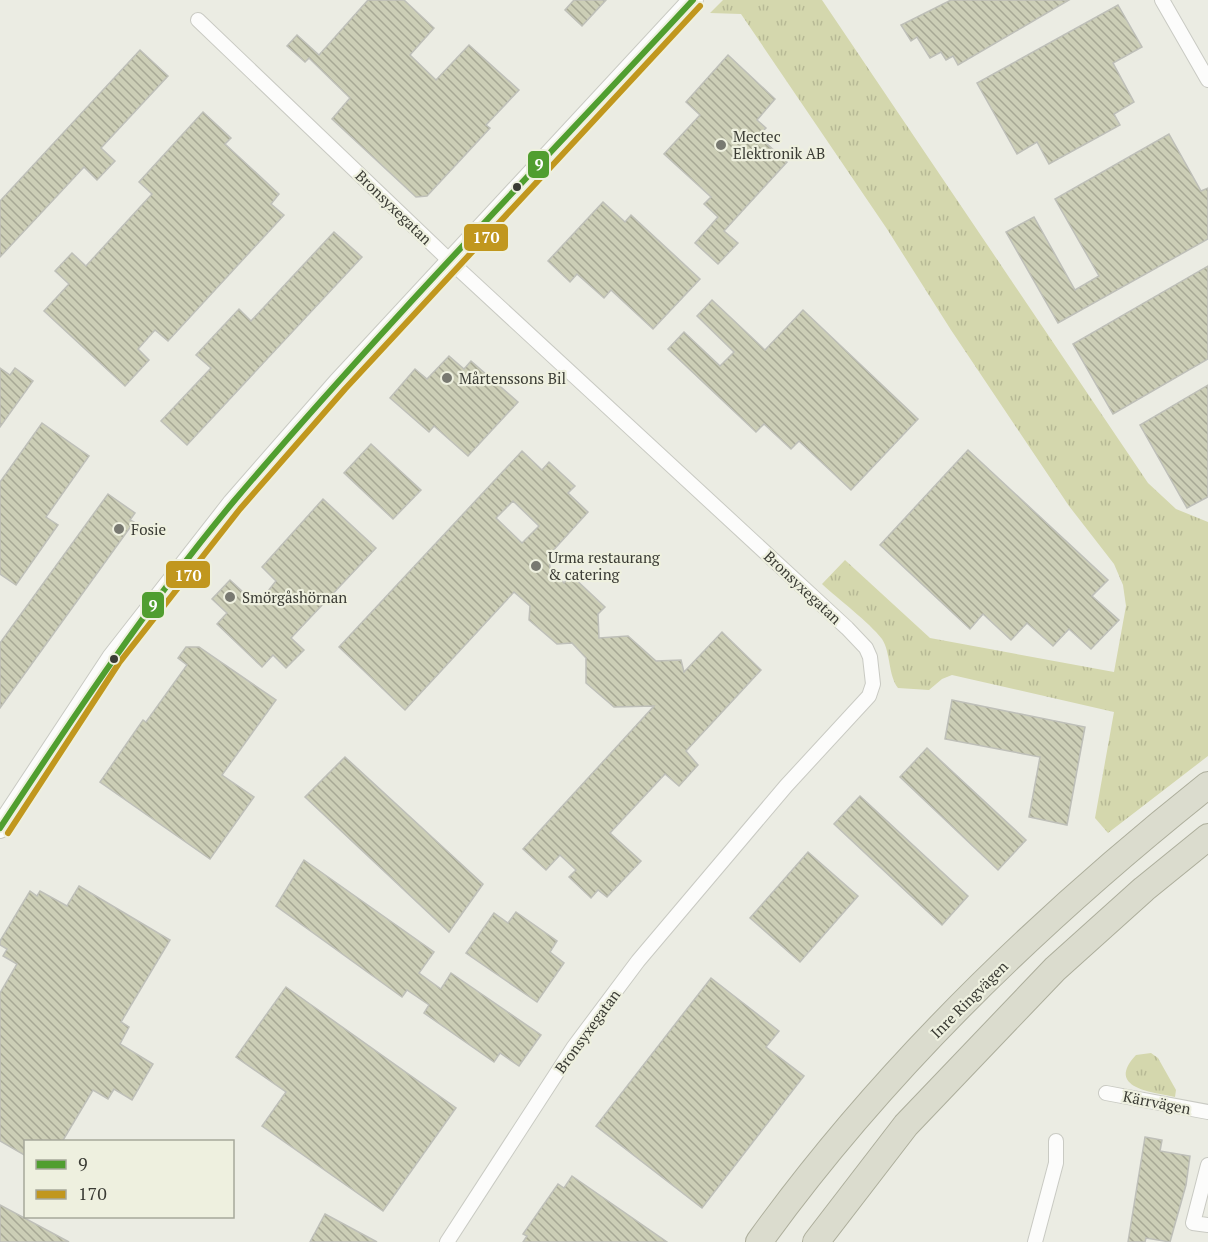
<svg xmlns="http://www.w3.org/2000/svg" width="1208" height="1242" font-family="'PT Serif',serif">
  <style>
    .grass { fill: url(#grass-tufts) }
    .building { fill: url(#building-back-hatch); stroke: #bebfb8; stroke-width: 1.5; fill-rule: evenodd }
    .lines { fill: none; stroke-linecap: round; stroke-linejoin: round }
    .street-casing { stroke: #c9cac3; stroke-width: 16 }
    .secondary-casing { stroke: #c9cac3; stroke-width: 22 }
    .highway-casing { stroke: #adae9c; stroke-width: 28 }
    .street { stroke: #fcfcfb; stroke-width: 14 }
    .secondary { stroke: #fcfcfb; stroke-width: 20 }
    .highway { stroke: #dbdcce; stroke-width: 26 }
    .bus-1-casing { stroke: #eef0df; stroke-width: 10 }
    .bus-2-casing { stroke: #eef0df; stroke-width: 10 }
    .bus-1 { stroke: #509e2f; stroke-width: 6 }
    .bus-2 { stroke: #c1971e; stroke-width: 6 }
    .poi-dot { fill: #787971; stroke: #eef0df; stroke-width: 2 }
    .bus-dot { fill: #3a3b34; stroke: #eef0df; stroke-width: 2 }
    .labels { text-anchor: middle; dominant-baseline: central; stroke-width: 4.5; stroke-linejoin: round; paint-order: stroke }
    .poi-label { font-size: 15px; fill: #3a3b34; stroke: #eef0df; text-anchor: start }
    .street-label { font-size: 15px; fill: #3a3b34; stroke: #eef0df }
    .line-badge { stroke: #eef0df; stroke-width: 2 }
    .badge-label { font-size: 16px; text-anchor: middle; font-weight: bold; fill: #fff }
  </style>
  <defs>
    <pattern id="grass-tufts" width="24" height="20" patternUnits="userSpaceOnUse" patternTransform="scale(1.5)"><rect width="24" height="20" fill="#d4d7ad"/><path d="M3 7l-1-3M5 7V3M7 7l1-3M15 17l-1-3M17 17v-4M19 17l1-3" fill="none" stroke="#b7b995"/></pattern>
    <pattern id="building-back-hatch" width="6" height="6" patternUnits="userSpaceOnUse" patternTransform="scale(1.5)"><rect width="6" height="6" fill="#ccceb6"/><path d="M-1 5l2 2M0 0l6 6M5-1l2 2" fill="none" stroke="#a7a895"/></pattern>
  </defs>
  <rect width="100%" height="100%" fill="#ebece3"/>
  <g class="grass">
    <path d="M723,0H822L1148,483L1176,509L1208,522V756L1108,833L1095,818L1114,712L952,675L942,679L929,690L898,688C888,675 891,653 882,639C869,622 838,599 822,584L845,560L930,638L1114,672L1126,606L1123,585L1114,564L1069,506L951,330L887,229L741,14L710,13Z"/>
    <path d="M1151,1053L1158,1058L1176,1090L1175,1097C1152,1092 1105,1088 1136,1055Z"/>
  </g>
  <g class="building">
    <polygon points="368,0 404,0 434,28 410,55 436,80 469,45 519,90 486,125 490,128 427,196 416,197 332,119 350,98 309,58 305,62 287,46 297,35 319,55"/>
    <polygon points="574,0 606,0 582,26 565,10"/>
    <polygon points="951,0 1069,0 958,65 953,56 946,60 941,52 930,58 917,37 911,41 901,25"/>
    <polygon points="1118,5 1142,47 1113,63 1134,102 1114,114 1120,125 1049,164 1037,142 1017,154 977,83"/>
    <polygon points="140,50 168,76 101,148 115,161 97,180 84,167 0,257 0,201"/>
    <polygon points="728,55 775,99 757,120 766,128 758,136 787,162 724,231 738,243 718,264 695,243 718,217 704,204 711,197 664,154 700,115 686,102"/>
    <polygon points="203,112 231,138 225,144 279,194 271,204 284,215 168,341 155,330 138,349 149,360 125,386 44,311 69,284 55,271 72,253 86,266 152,194 139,182"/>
    <polygon points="1169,134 1201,191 1208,188 1208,239 1058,323 1006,232 1034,217 1075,290 1099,276 1055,199"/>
    <polygon points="603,202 625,222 631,215 700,279 653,329 611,290 604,298 577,274 570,282 548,261"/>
    <polygon points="334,232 362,257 187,445 161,421 211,368 196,355 239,309 251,321"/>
    <polygon points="1208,266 1208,359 1113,414 1073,344"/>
    <polygon points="712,300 765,350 803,310 918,419 851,490 799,441 791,449 764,424 756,432 668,349 684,332 720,366 734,352 697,316"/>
    <polygon points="449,356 464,369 471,361 518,402 468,456 434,426 429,432 390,398 415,369 427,379"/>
    <polygon points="0,368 10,375 15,368 33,381 0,427"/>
    <polygon points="1208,385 1208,497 1187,508 1140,425"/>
    <polygon points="42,423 89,456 46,517 58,525 16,585 0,574 0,482"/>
    <polygon points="371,444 421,490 393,519 344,473"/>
    <polygon points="968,450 1108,580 1092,596 1119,620 1091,649 1069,629 1053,646 1027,623 1011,640 983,614 970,629 880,545"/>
    <path d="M522,451L542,470L549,462L575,486L568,493L588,512L549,555L550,568L564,583L571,575L605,607L598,614L599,638L628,636L656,661L681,660L684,672L722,632L761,670L686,751L698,765L679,786L665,774L610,833L641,861L607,897L598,890L591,898L569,877L576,870L560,855L546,870L523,849L654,706L614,707L586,683V658L572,643L557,644L529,620L530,606L514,592L405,710L339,647ZM513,501L539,526L522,543L496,518Z"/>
    <polygon points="108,494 135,513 130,520 134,522 0,708 0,643"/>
    <polygon points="323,499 376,548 291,638 304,650 286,668 273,655 262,667 217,624 227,613 212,599 230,580 257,605 276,581 262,567"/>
    <polygon points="186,647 199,647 276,700 222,775 254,797 210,859 100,782 143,720 146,722 187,665 178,658"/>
    <polygon points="952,700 1085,727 1067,825 1029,817 1040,757 945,739"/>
    <polygon points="927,748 1026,840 998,870 900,777"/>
    <polygon points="345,757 483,884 449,932 305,797"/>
    <polygon points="860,796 968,896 942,925 834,824"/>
    <polygon points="808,852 858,896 800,962 750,918"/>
    <polygon points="304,860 434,952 419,973 441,989 451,973 541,1035 519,1066 500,1053 494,1062 424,1013 429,1005 407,990 402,997 276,906"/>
    <polygon points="79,886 170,940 121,1022 129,1027 120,1044 153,1064 132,1100 114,1089 108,1099 93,1090 62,1142 26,1142 26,1156 0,1141 0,993 17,964 3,956 7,949 0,945 0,941 30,891 37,896 40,891 67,906"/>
    <polygon points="516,912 557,941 550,952 564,963 537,1002 466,953 494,913 508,923"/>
    <polygon points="711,978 779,1031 766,1047 804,1076 702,1208 596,1126"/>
    <polygon points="286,987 456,1108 383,1211 262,1126 286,1092 236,1057"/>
    <polygon points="1145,1137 1162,1140 1160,1151 1190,1156 1186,1185 1170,1242 1146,1238 1145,1242 1128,1242"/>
    <polygon points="572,1176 667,1242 523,1242 527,1236 523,1234 558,1184 564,1188"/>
    <polygon points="0,1205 69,1242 0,1242"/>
    <polygon points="325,1214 377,1242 310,1242"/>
  </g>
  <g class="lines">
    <g class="street-casing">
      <g id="street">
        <polyline points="1162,0 1208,80"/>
        <polyline points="198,20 451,262 847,628 866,648 870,657 873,684 869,696 786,786 638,961 573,1048 447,1242"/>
        <polyline points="1106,1093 1208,1112"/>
        <polyline points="1208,1165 1193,1223 1208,1225"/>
        <polyline points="1035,1242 1056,1163 1056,1141"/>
      </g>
    </g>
    <g class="secondary-casing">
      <polyline id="secondary" points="0,828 112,658 233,503 338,383 693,0"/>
    </g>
    <g class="highway-casing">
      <g id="highway">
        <path d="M759,1242C884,1068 1041,918 1208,785"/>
        <polyline points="816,1242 906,1125 1055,969 1144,889 1208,837"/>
      </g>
    </g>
    <use href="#street" class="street"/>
    <use href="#secondary" class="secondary"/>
    <use href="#highway" class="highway"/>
    <g class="bus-1-casing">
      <path id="bus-1" d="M0,828C74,716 148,604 234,501C380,329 539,166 693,0"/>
    </g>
    <g class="bus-2-casing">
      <polyline id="bus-2" points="8,833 119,663 240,509 345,389 700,6"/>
    </g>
    <use href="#bus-1" class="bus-1"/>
    <use href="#bus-2" class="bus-2"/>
  </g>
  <g class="poi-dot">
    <circle cx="721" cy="145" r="6"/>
    <circle cx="447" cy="378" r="6"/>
    <circle cx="119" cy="529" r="6"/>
    <circle cx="536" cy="566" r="6"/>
    <circle cx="230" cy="597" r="6"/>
  </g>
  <g class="bus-dot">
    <circle cx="517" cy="187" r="5"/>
    <circle cx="114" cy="659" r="5"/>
  </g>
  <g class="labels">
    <g class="poi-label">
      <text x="733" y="136">Mectec<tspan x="733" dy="17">Elektronik AB</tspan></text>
      <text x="459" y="378">Mårtenssons Bil</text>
      <text x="131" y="529">Fosie</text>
      <text x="548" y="557">Urma restaurang<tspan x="548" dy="17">&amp; catering</tspan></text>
      <text x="242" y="597">Smörgåshörnan</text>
    </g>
    <g class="street-label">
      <text transform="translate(394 207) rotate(44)">Bronsyxegatan</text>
      <text transform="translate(803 587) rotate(43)">Bronsyxegatan</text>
      <text transform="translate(969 999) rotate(-45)">Inre Ringvägen</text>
      <text transform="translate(587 1031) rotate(-54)">Bronsyxegatan</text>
      <text transform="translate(1157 1102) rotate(11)">Kärrvägen</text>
    </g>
  </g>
  <g class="line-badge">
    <rect x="527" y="150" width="23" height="29" rx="6" fill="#509e2f"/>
    <rect x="463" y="223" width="46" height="29" rx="6" fill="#c1971e"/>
    <rect x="165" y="560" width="46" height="29" rx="6" fill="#c1971e"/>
    <rect x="141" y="591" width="24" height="28" rx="6" fill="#509e2f"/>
  </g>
  <g class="badge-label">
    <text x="539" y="170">9</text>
    <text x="486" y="243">170</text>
    <text x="188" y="581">170</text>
    <text x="153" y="611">9</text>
  </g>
  <rect x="24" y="1140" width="210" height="78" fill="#eef0df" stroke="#a6a89b" stroke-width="1.5"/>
  <rect x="36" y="1160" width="30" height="9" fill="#509e2f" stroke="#a6a89b" stroke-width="1.5"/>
  <text x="78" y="1170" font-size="18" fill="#3a3b34">9</text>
  <rect x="36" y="1190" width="30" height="9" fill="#c1971e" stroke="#a6a89b" stroke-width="1.5"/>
  <text x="78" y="1200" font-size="18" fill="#3a3b34">170</text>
</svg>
